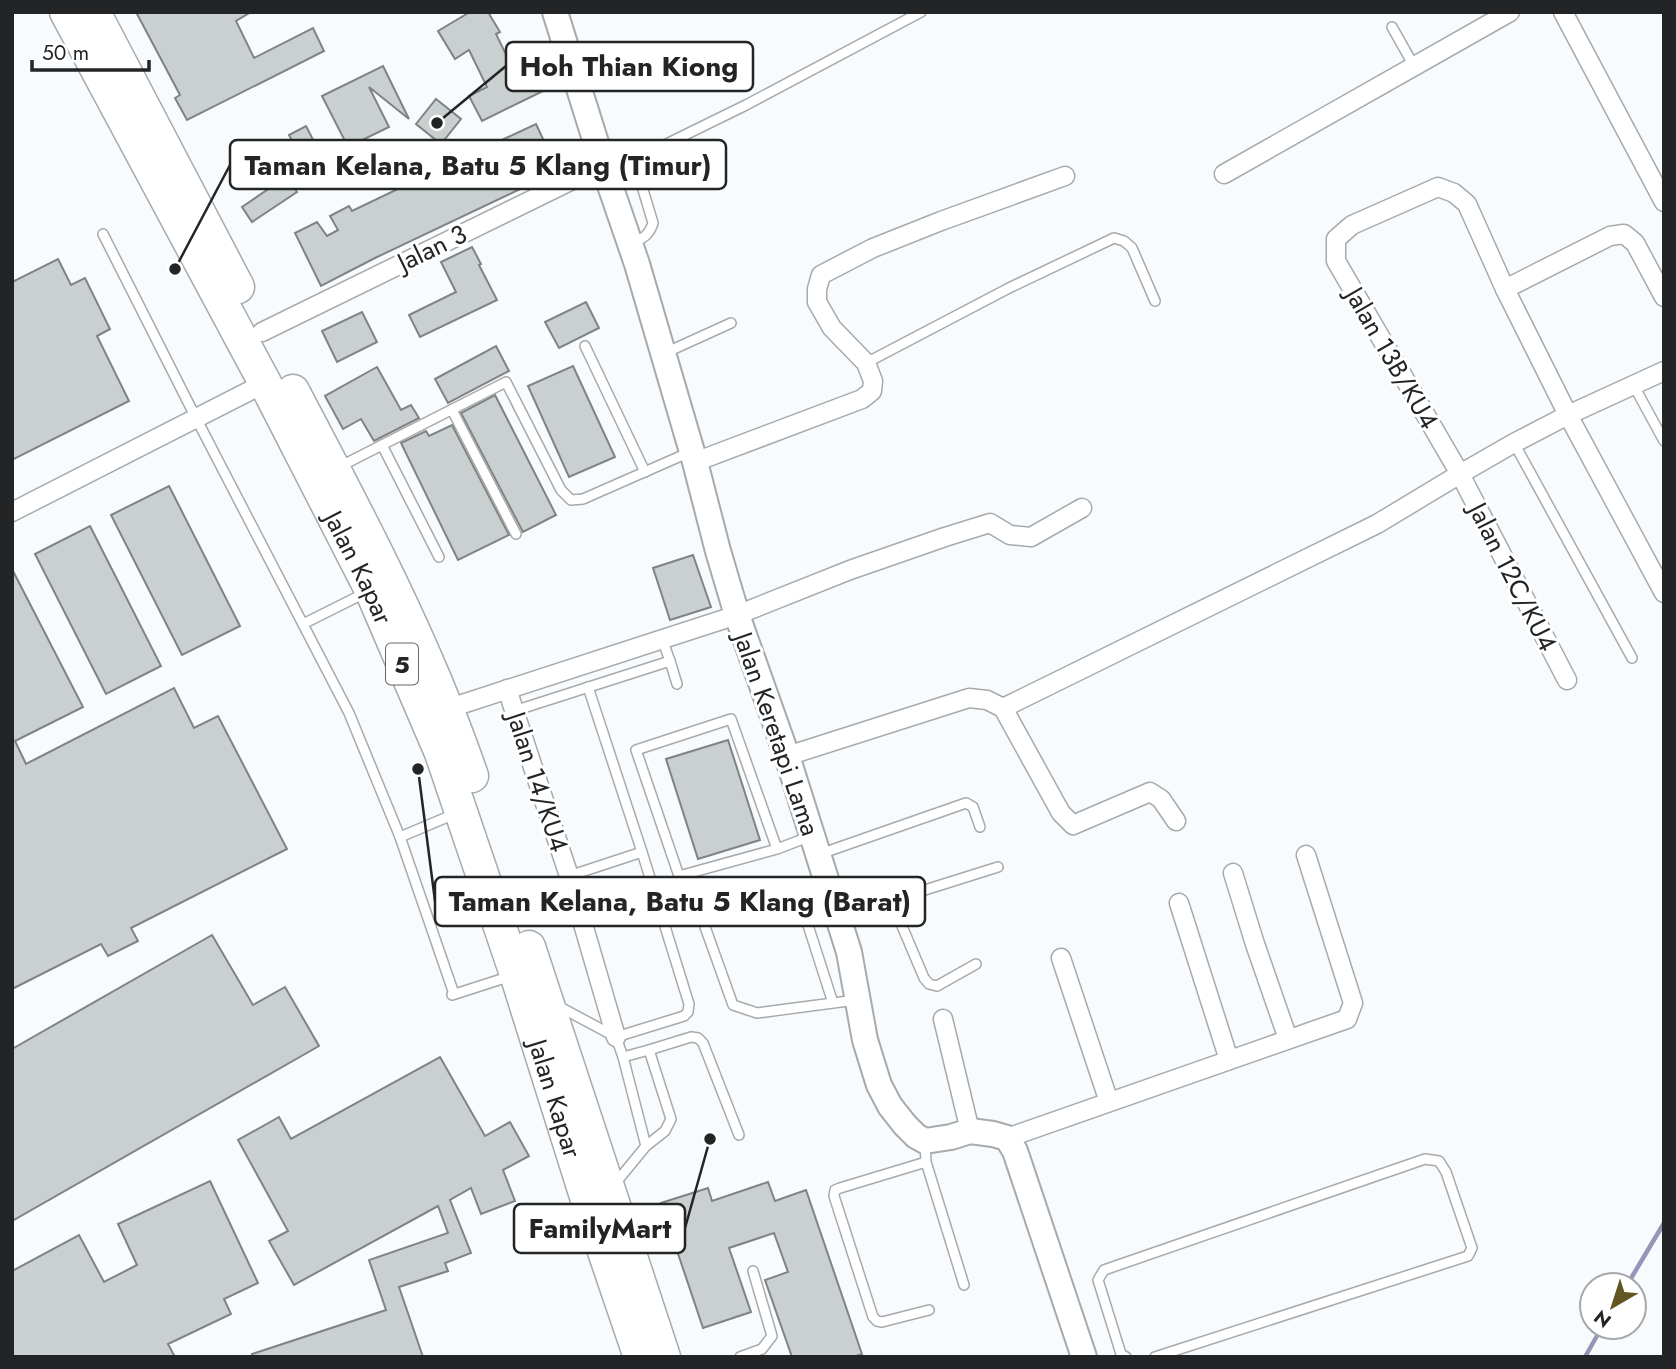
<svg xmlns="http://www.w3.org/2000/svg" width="1676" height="1369" font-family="Jost,sans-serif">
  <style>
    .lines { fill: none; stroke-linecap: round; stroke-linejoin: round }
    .stream { stroke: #9396b5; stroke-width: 4.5 }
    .building { fill: #cacfcf; stroke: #7f8384; stroke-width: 2 }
    .lane-casing { stroke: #a7aaac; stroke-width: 12 }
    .street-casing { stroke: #a7aaac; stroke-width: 21 }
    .secondary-casing { stroke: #a7aaac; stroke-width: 28 }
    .highway-casing { stroke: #a7aaac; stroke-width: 35 }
    .lane { stroke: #fff; stroke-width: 9 }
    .street { stroke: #fff; stroke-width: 18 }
    .secondary { stroke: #fff; stroke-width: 24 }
    .highway { stroke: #fff; stroke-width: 32 }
    .labels { text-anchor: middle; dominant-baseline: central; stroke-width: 6; stroke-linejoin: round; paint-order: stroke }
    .shield { fill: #fff; stroke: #646666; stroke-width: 2 }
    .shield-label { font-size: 24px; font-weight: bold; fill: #222425 }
    .street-label { font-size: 26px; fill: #222425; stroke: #fff }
    .leader { fill: none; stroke: #222425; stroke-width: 2.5 }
    .callout-dot { fill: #222425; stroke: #fff; stroke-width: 2.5 }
    .callout { fill: #fff; stroke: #222425; stroke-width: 2.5 }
    .callout-label { font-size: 28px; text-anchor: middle; font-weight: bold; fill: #222425 }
  </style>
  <rect width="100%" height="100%" fill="#f7fbfd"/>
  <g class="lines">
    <g class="stream">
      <polyline points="1627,1285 1664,1223"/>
      <polyline points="1585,1357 1602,1327"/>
    </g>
  </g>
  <g class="building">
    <polygon points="136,12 251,12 236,21 254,58 313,28 324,51 187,120 175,98 180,95"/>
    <polygon points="470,12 488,12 500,32 496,34 515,73 530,66 543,91 482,121 469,96 487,87 469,50 455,59 438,31"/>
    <polygon points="383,66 409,119 369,87 389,127 348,147 322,96"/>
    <polygon points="436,99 461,119 441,144 416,124"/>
    <polygon points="536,124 558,171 375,258 321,286 295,233 317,222 327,236 338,230 330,216 349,206 352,211 492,144 495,147 493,144"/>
    <polygon points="306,126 325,163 308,172 289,135"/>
    <polygon points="286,177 297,192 252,222 242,207"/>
    <polygon points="472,247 481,264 479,265 497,300 420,337 409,315 456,292 441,262"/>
    <polygon points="58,259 71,285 85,278 110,329 97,336 129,401 12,460 12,282"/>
    <polygon points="586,302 599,328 559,348 545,322"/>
    <polygon points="362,312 377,342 337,362 322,331"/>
    <polygon points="496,346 509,371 448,403 435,379"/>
    <polygon points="573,366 615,457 569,477 528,386"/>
    <polygon points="377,367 401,410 411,405 419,418 374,441 361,419 343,429 325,396"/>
    <polygon points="495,395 556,515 523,532 461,413"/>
    <polygon points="452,425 509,535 458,560 401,443 426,431 429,436"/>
    <polygon points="169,486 240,626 182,655 111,515"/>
    <polygon points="90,526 161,666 106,694 35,554"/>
    <polygon points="693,555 711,607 670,620 653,568"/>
    <polygon points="12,569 83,707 15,741 26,764 174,688 194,728 218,716 287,849 131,928 138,941 108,956 101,944 12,989"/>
    <polygon points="728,740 760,840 698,859 666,759"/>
    <polygon points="212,935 253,1005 285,987 319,1046 12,1221 12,1049"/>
    <polygon points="440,1057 485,1136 510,1122 529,1156 503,1170 515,1201 481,1214 471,1188 450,1200 471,1253 445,1263 448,1271 399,1287 423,1357 252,1357 252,1354 386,1310 369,1260 448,1233 438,1206 294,1285 269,1241 288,1231 238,1140 279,1117 291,1139"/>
    <polygon points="210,1181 258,1283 224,1299 231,1314 168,1344 175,1357 12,1357 12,1271 79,1235 104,1282 137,1265 118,1224"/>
    <polygon points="768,1182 775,1201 806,1190 862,1354 853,1357 792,1357 765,1280 788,1272 774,1233 729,1248 751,1312 703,1328 661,1203 708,1188 712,1201"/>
  </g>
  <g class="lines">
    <g class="lane-casing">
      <g id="lane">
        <polyline points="1392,27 1414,66"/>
        <polyline points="607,173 635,163"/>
        <polyline points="103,234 196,418 349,713 400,837 453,991 452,995 511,976"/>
        <path d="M632,243C644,238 649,235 653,223L635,163L640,157L746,105L921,12"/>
        <polyline points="585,346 645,472"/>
        <polyline points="665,353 731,323"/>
        <polyline points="866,363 1009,288 1114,238 1124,241 1132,248 1155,301"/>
        <polyline points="1634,386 1664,441"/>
        <polyline points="452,410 516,534"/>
        <polyline points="1514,443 1632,658"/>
        <polyline points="382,445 506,382 561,490 571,500 583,499 690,452"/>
        <polyline points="339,467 382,445 439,557"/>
        <polyline points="303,624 367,592"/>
        <polyline points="670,661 677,684"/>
        <polyline points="588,687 642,852 689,1004 688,1012 684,1016 616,1037"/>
        <polyline points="514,711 670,661 662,639"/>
        <polyline points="400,837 457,813"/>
        <polyline points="777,849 731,719 636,750 679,876 777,849 811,836"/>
        <polyline points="820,854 966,803 973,807 980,827"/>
        <polyline points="569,876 642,852"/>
        <polyline points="891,900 924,978 929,984 937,986 976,964"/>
        <polyline points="839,917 998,867"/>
        <polyline points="833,1003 798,894 790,887 713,910 704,924 733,1005 757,1013 856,1000"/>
        <polyline points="558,1006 616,1037 623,1057 646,1146"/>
        <polyline points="649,1050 691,1037 698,1038 703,1043 739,1135"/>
        <polyline points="925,1142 926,1162 964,1285"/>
        <polyline points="926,1162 840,1188 835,1190 834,1196 873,1317 877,1321 882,1322 929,1310"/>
        <polyline points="614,1185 646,1146 665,1131 671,1119 649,1050 623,1057"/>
        <polyline points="740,1357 762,1349 772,1336 753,1271"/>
        <polyline points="1126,1357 1121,1354 1098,1280 1104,1270 1425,1159 1439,1161 1446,1172 1472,1248 1468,1256 1155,1357"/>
      </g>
    </g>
    <g class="street-casing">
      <g id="street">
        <polyline points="1563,12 1664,202"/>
        <polyline points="1224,174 1510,12"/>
        <polyline points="1505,289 1610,236 1624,234 1635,243 1664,297"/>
        <polyline points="262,332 603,165"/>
        <polyline points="695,462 862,399 872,391 873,381 866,363 832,328 817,302 817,289 821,275 873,248 941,221 1065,176"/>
        <polyline points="12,512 265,383"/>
        <polyline points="1567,680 1460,474 1336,261 1336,239 1352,225 1438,187 1454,193 1467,204 1505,289 1568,415 1664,593"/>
        <polyline points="507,689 569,876 616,1037"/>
        <polyline points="1003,708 1061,813 1073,825 1150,792 1161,799 1176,821"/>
        <polyline points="447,709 737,615 850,570 945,537 990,523 1010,535 1031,537 1082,508"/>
        <polyline points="787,756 969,698 987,700 1003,708 1377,524 1460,474 1514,443 1568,415 1664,371"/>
        <polyline points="1233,873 1255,944 1288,1039"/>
        <polyline points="1179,903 1229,1060"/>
        <polyline points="1061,958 1109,1102"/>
        <polyline points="943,1019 970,1131"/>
        <polyline points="1007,1138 1347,1019 1353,1003 1306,855"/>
      </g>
    </g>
    <g class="secondary-casing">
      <polyline id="secondary" points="555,12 603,165 637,264 695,462 718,551 737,615 787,756 849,952 865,1040 879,1085 890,1106 905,1125 916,1136 925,1141 951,1137 970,1131 993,1134 1007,1138 1015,1151 1084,1357"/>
    </g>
    <g class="highway-casing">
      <g id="highway">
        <path id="s1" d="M66,12L265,383L371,590L441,753L516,974L594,1222L640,1357"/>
        <polyline points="94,12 238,287"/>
        <path d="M293,391C359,516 426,642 472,776"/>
        <polyline points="529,947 664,1357"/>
      </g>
    </g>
    <use href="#lane" class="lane"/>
    <use href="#street" class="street"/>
    <use href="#secondary" class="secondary"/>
    <use href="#highway" class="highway"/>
  </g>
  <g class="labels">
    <rect class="shield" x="386" y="643.5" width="32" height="41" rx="5"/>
    <g class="shield-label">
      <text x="402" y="664">5</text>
    </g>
    <g class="street-label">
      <text transform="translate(432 248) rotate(-26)">Jalan 3</text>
      <text transform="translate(1392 358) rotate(60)">Jalan 13B/KU4</text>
      <text stroke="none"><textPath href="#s1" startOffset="628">Jalan Kapar</textPath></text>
      <text transform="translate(1513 577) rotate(63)">Jalan 12C/KU4</text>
      <text transform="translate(777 734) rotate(71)">Jalan Keretapi Lama</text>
      <text transform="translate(538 782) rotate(72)">Jalan 14/KU4</text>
      <text stroke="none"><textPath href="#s1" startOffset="1195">Jalan Kapar</textPath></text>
    </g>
  </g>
  <path class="leader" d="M437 123L506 66M175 269L230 165M418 769L435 901M710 1139L685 1228"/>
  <g class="callout-dot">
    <circle cx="437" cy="123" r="7"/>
    <circle cx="175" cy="269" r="7"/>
    <circle cx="418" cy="769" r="7"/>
    <circle cx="710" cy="1139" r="7"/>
  </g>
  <g class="callout">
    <rect x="506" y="42" width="247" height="49" rx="7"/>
    <rect x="230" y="140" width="496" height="49" rx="7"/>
    <rect x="435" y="877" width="490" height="49" rx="7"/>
    <rect x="514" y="1204" width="171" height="49" rx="7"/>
  </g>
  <g class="callout-label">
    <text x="629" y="76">Hoh Thian Kiong</text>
    <text x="478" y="175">Taman Kelana, Batu 5 Klang (Timur)</text>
    <text x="680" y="911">Taman Kelana, Batu 5 Klang (Barat)</text>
    <text x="600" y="1238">FamilyMart</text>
  </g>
  <rect width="1676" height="1369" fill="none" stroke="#222425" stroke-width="28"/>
  <g transform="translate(1613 1306) rotate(219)"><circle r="33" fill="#ffffff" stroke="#a7a7a8" stroke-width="2"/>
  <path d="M0-5L12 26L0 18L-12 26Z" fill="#635622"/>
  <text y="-10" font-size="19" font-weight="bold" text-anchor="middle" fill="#222425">N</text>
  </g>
  <path d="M32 60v10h117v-10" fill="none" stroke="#222425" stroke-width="3.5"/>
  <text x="42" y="60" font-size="21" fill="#222425" stroke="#ffffff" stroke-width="5" paint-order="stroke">50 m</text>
</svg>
